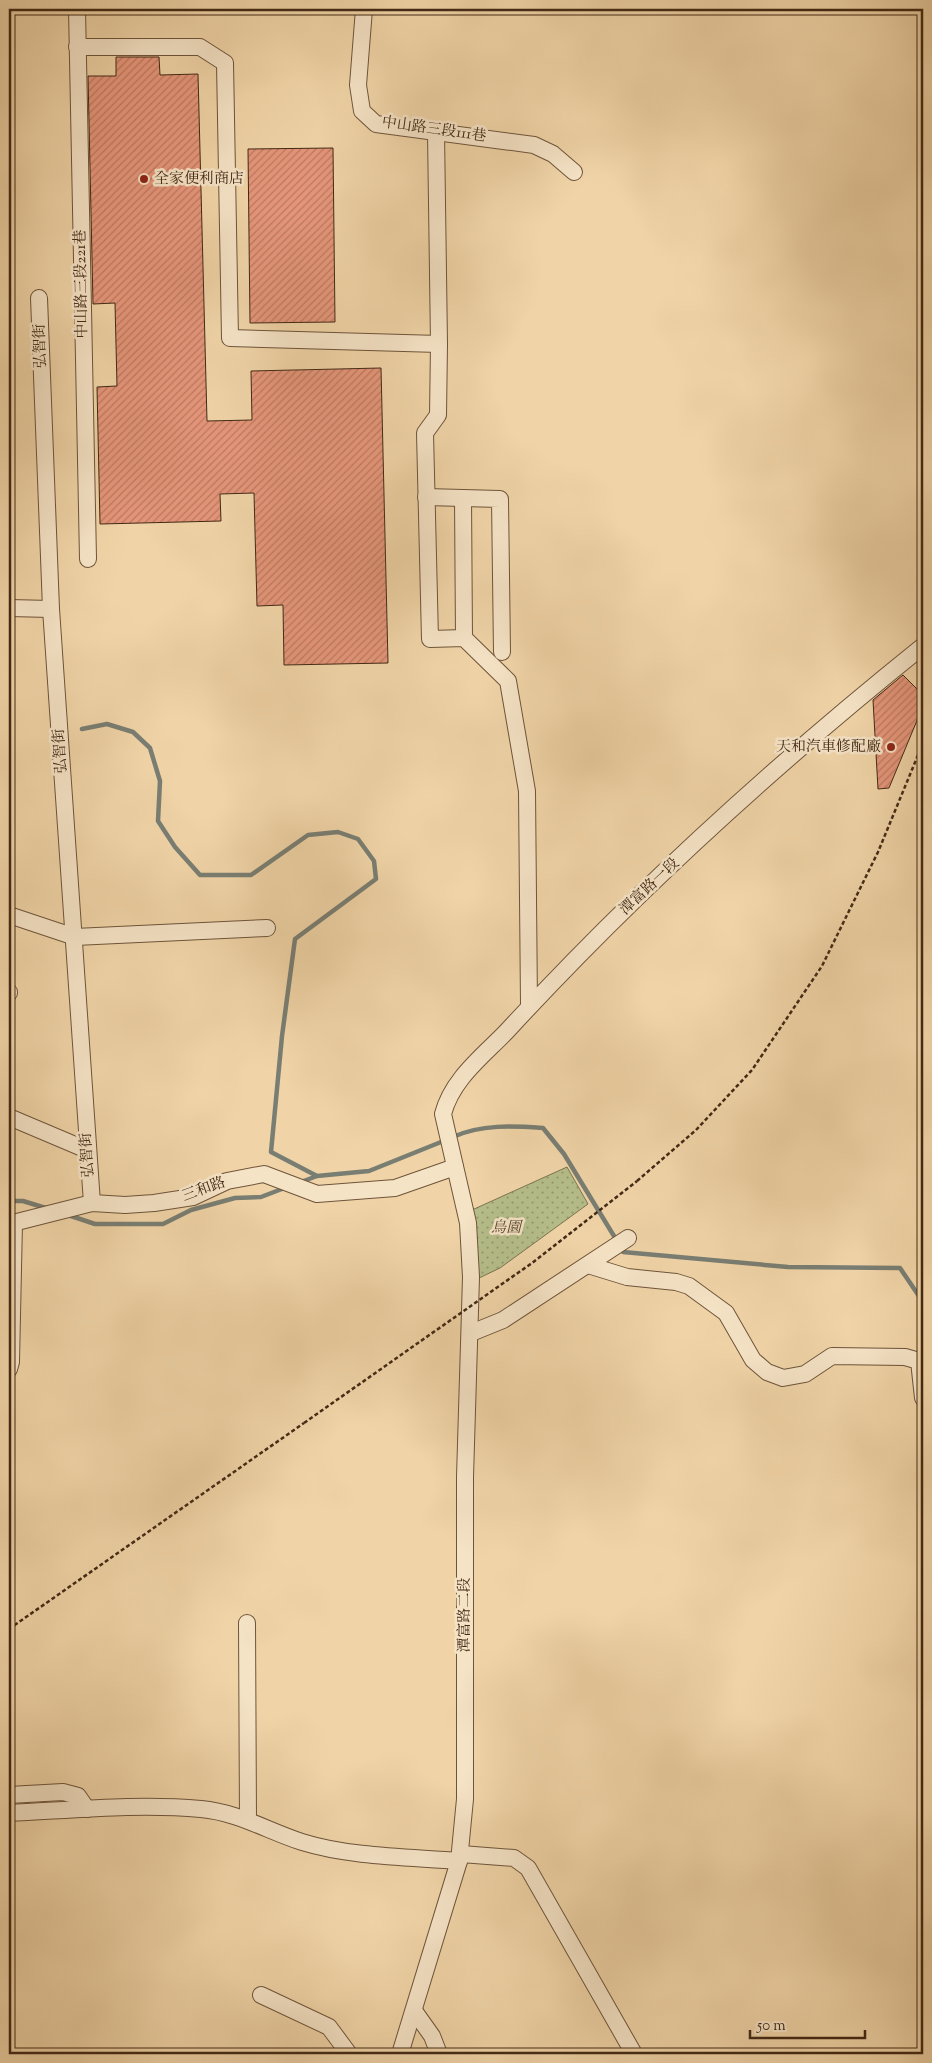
<svg xmlns="http://www.w3.org/2000/svg" width="932" height="2063" font-family="'Sorts Mill Goudy','Noto Serif TC',serif">
  <style>
    .park { fill: url(#park-dots); stroke: #7c7450 }
    .lines { fill: none; stroke-linecap: round; stroke-linejoin: round }
    .stream { stroke: #797e73; stroke-width: 4.5 }
    .building { fill: url(#building-hatch); stroke: #422915 }
    .minor-casing { stroke: #6e543a; stroke-width: 18 }
    .path { stroke: #422915; stroke-width: 2.5; stroke-dasharray: 4 2.5; stroke-linecap: butt }
    .minor { stroke: #f5e3c6; stroke-width: 16 }
    .path-bridge { stroke: #422915; stroke-width: 2.5; stroke-dasharray: 4 2.5; stroke-linecap: butt }
    .poi-dot { fill: #8f2418; stroke: #f5e3c6; stroke-width: 2 }
    .labels { text-anchor: middle; dominant-baseline: central; stroke-width: 5; stroke-linejoin: round; paint-order: stroke }
    .street-label { font-size: 15px; fill: #422915; stroke: #f5e3c6 }
    .poi-label { font-size: 15px; fill: #422915; stroke: #f5e3c6; text-anchor: start }
    .park-label { font-size: 15px; font-style: italic; fill: #59472c; stroke: #f5e3c6 }
  </style>
  <defs>
    <pattern id="park-dots" width="8" height="8" patternUnits="userSpaceOnUse" patternTransform="scale(1.25)"><rect width="8" height="8" fill="#b5be8a"/><path d="M2 2h.1M6 6h.1" fill="none" stroke="#959a70" stroke-width="1.8" stroke-linecap="round"/></pattern>
    <pattern id="building-hatch" width="6" height="6" patternUnits="userSpaceOnUse" patternTransform="scale(1.25)"><rect width="6" height="6" fill="#e6967a"/><path d="M-1 1l2-2M0 6l6-6M5 7l2-2" fill="none" stroke="#bc7a63"/></pattern>
  </defs>
  <rect width="100%" height="100%" fill="#f0d4a7"/>
  <filter id="stains"><feTurbulence type="fractalNoise" baseFrequency=".004" numOctaves="4"/><feColorMatrix values="0 0 0 0 .2 0 0 0 0 .09 0 0 0 0 .02 0 0 0 .5 -.17"/></filter>
  <radialGradient id="worn" r=".72"><stop offset=".6" stop-color="#630" stop-opacity="0"/><stop offset="1" stop-color="#630" stop-opacity=".3"/></radialGradient>
  <polygon class="park" points="567,1167 588,1204 500,1268 477,1279 472,1210"/>
  <g class="lines">
    <g class="stream">
      <polyline points="82,729 107,724 133,732 150,748 160,781 158,821 175,847 200,875 251,875 308,835 338,832 358,839 374,861 376,879 295,939 282,1036 271,1152 317,1176 369,1171 446,1140"/>
      <path d="M453,1137C481,1124 513,1126 543,1128L564,1154L617,1241"/>
      <polyline points="301,1182 317,1176"/>
      <polyline points="9,1201 23,1201 49,1209"/>
      <polyline points="68,1215 95,1224 163,1224 191,1210 235,1198 261,1197 287,1187"/>
      <polyline points="621,1247 623,1252 788,1267 900,1268 923,1302"/>
    </g>
  </g>
  <g class="building">
    <polygon points="116,57 159,57 160,75 198,74 207,421 252,420 251,371 381,368 388,663 284,665 283,605 257,606 254,493 220,494 221,521 100,524 97,387 117,386 115,303 93,304 88,76 116,76"/>
    <polygon points="333,148 335,322 250,323 248,149"/>
    <polygon points="903,675 923,695 923,706 889,788 878,789 873,700"/>
  </g>
  <g class="lines">
    <g class="minor-casing">
      <g id="minor">
        <polyline points="77,9 88,559"/>
        <polyline points="364,9 358,85 362,111 376,124 534,145 553,154 574,172"/>
        <polyline points="77,47 200,47 225,63 230,338 439,344 436,132"/>
        <polyline points="39,298 51,609 92,1203"/>
        <polyline points="439,344 438,415 425,433 430,639 464,638 508,681 527,791 529,1005"/>
        <polyline points="426,497 500,499 502,652"/>
        <polyline points="463,498 464,638"/>
        <polyline points="9,608 51,609"/>
        <polyline points="9,915 75,937 267,928"/>
        <polyline points="9,993 9,992"/>
        <polyline points="9,1117 87,1150"/>
        <polyline points="9,1224 92,1203 125,1205 154,1203 193,1197 227,1181 264,1174 317,1194 395,1188 455,1167"/>
        <polyline points="588,1265 627,1277 676,1282 689,1286 726,1313 753,1360 767,1372 783,1378 805,1374 832,1356 905,1357 919,1361 923,1398"/>
        <polyline points="471,1333 503,1320 628,1238"/>
        <polyline points="9,1369 11,1362 14,1223"/>
        <polyline points="247,1623 248,1820"/>
        <polyline points="9,1795 63,1792 78,1796 87,1809"/>
        <path d="M9,1813C72,1810 138,1803 201,1809C237,1812 268,1831 302,1842C350,1857 409,1857 459,1861"/>
        <polyline points="461,1854 514,1858 528,1868 634,2054"/>
        <polyline points="261,1995 329,2027 349,2054"/>
        <polyline points="415,2012 432,2036 439,2054"/>
        <path d="M400,2054L459,1861L465,1799V1477L471,1277L468,1223L443,1114C452,1079 483,1056 507,1031C635,892 776,764 923,646"/>
      </g>
    </g>
    <g class="path">
      <polyline points="637,1181 696,1130 752,1070 822,966 878,852 923,743"/>
      <polyline points="9,1629 304,1423"/>
    </g>
    <use href="#minor" class="minor"/>
    <polyline class="path-bridge" points="304,1423 532,1263 637,1181"/>
  </g>
  <g class="poi-dot">
    <circle cx="144" cy="179" r="5"/>
    <circle cx="891" cy="747" r="5"/>
  </g>
  <g class="labels">
    <g class="street-label">
      <text transform="translate(434 130) rotate(8)">中山路三段111巷</text>
      <text transform="translate(82 284) rotate(-91)">中山路三段221巷</text>
      <text transform="translate(41 346) rotate(-92)">弘智街</text>
      <text transform="translate(61 751) rotate(-94)">弘智街</text>
      <text transform="translate(650 887) rotate(-43)">潭富路一段</text>
      <text transform="translate(88 1155) rotate(-94)">弘智街</text>
      <text transform="translate(204 1190) rotate(-20)">三和路</text>
      <text transform="translate(465 1615) rotate(-90)">潭富路二段</text>
    </g>
    <g class="poi-label">
      <text x="154" y="179">全家便利商店</text>
      <text x="881" y="747" text-anchor="end">天和汽車修配廠</text>
    </g>
    <g class="park-label">
      <text x="506" y="1228">鳥園</text>
    </g>
  </g>
  <rect width="932" height="2063" fill="none" stroke="#f0d4a7" stroke-width="30"/>
  <rect x="10" y="10" width="912" height="2043" fill="none" stroke="#422915" stroke-width="2.5"/>
  <rect x="15" y="15" width="902" height="2033" fill="none" stroke="#422915"/>
  <path d="M750 2030v8h115v-8" fill="none" stroke="#422915" stroke-width="2.5"/>
  <text x="757" y="2030" font-size="15" fill="#422915" stroke="#f5e3c6" stroke-width="4" paint-order="stroke">50 m</text>
  <rect width="100%" height="100%" filter="url(#stains)"/>
  <rect width="100%" height="100%" fill="url(#worn)"/>
</svg>
